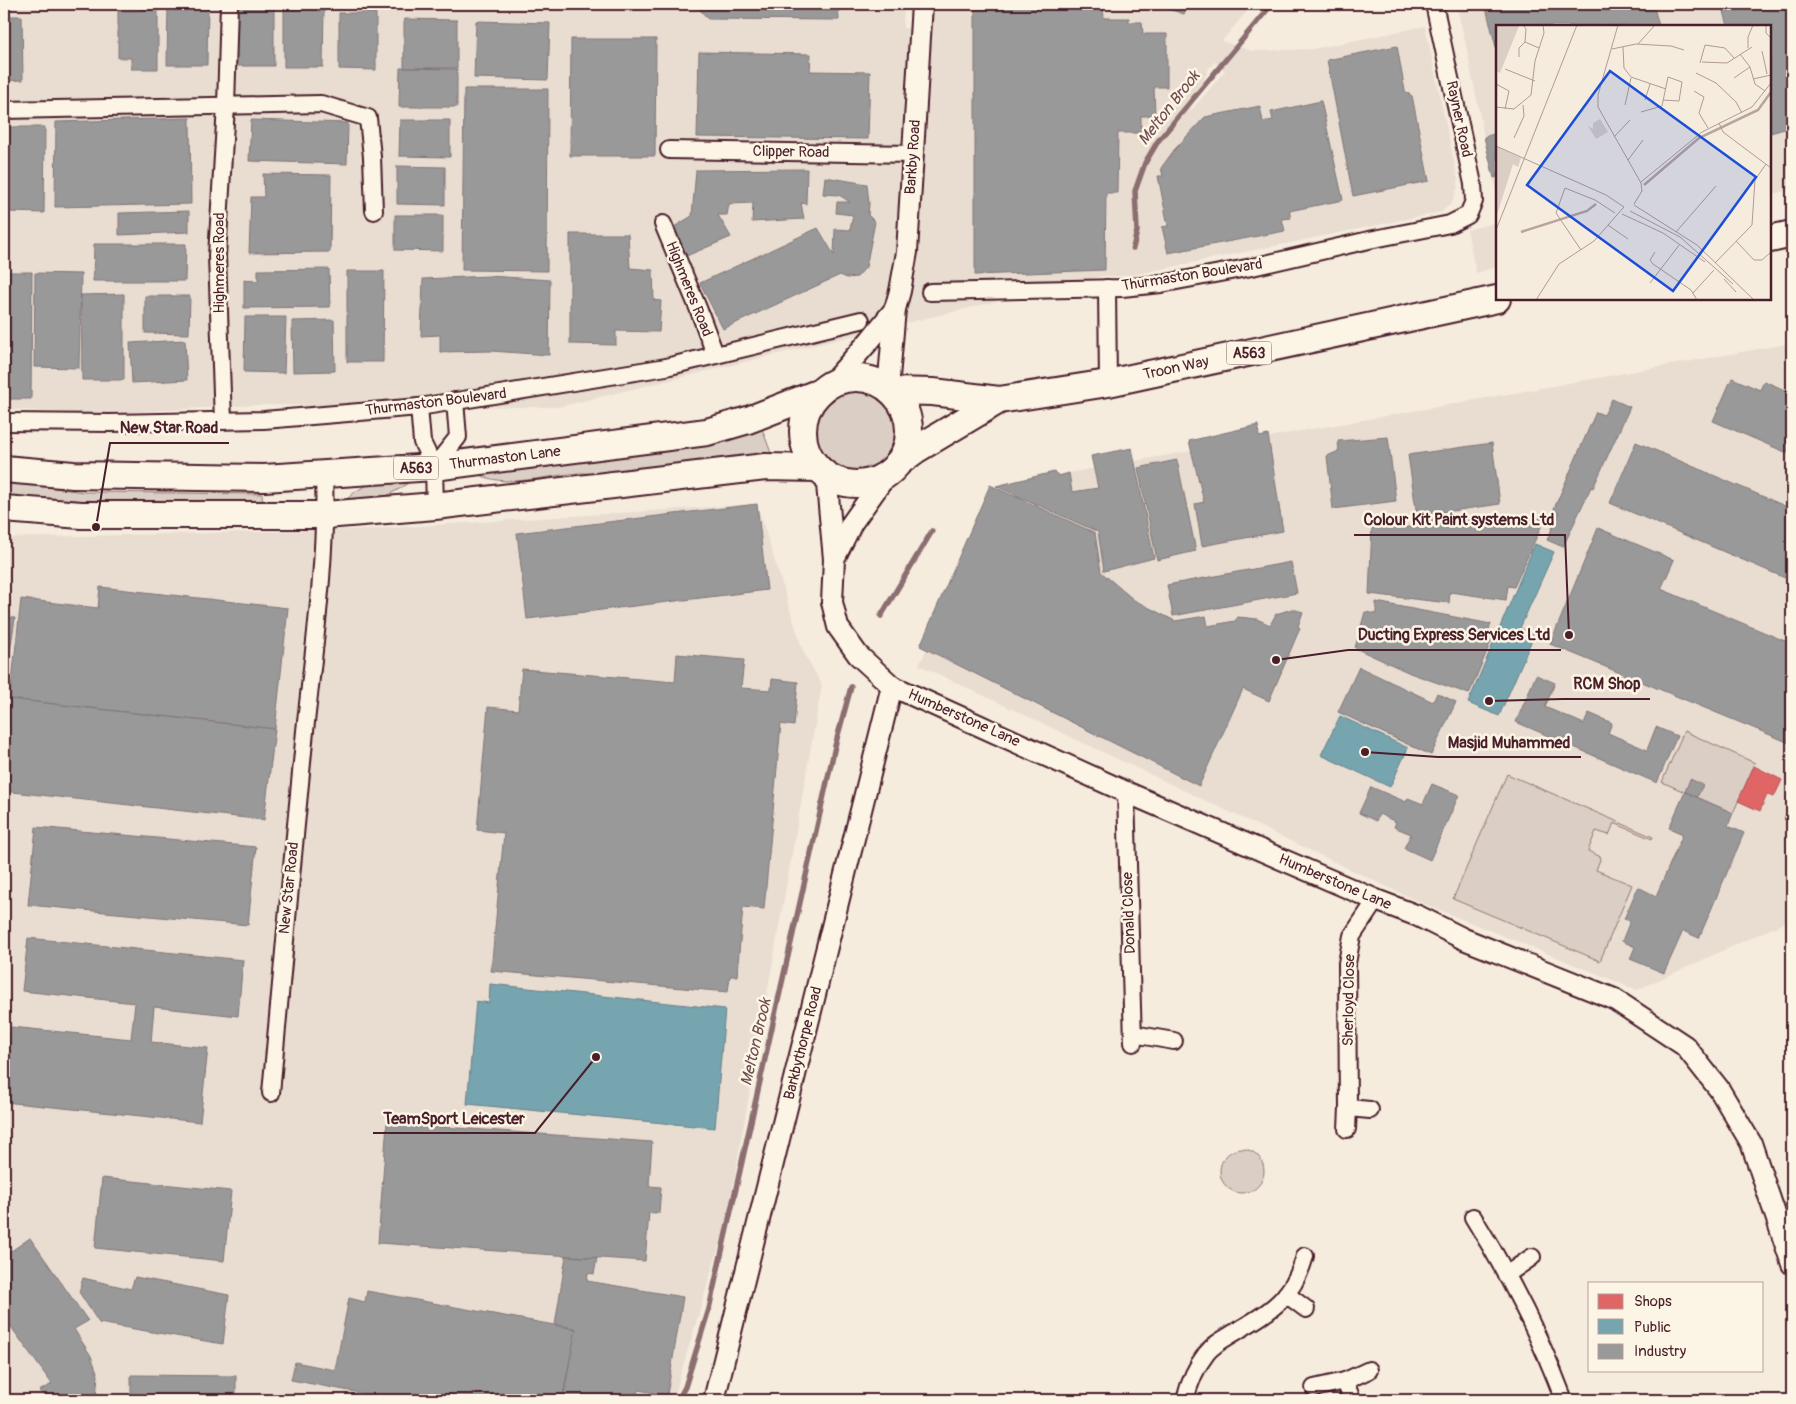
<svg xmlns="http://www.w3.org/2000/svg" width="1796" height="1404" font-family="Pangolin,sans-serif">
  <style>
    .built { fill: #e8ddd0; fill-rule: evenodd }
    .green { fill: #dbcec4; stroke: #927678 }
    .shops { fill: #e06666; stroke: #b35154 }
    .public { fill: #76a5af; stroke: #697d87 }
    .industry { fill: #999; stroke: #817478 }
    .lines { fill: none; stroke-linecap: round; stroke-linejoin: round }
    .stream { stroke: #8c6e70; stroke-width: 5.5 }
    .minor-casing { stroke: #4a1f2b; stroke-width: 20 }
    .tertiary-casing { stroke: #4a1f2b; stroke-width: 24 }
    .trunk-casing { stroke: #4a1f2b; stroke-width: 30 }
    .minor { stroke: #fcf5e5; stroke-width: 16 }
    .tertiary { stroke: #fcf5e5; stroke-width: 20 }
    .trunk { stroke: #fcf5e5; stroke-width: 26 }
    .labels { text-anchor: middle; dominant-baseline: central; stroke-width: 5; stroke-linejoin: round; paint-order: stroke }
    .shield { fill: #fcf5e5; stroke: #7f5f63; stroke-width: 1 }
    .shield-label { font-size: 14px; font-weight: bold; fill: #4a1f2b }
    .street-label { font-size: 15px; fill: #4a1f2b; stroke: #fcf5e5 }
    .water-label { font-size: 16px; font-style: italic; fill: #704d53; stroke: #fcf5e5 }
    .inset-river { fill: none; stroke: #b8a39e; stroke-width: 2.5 }
    .inset-road { fill: none; stroke: #b19a96; stroke-width: 1 }
    .view { fill: #1d4ed8; fill-opacity: 0.15; stroke: #1d4ed8; stroke-width: 2.5 }
    .inset-edge { fill: none; stroke: #4a1f2b; stroke-width: 2.5 }
    .leader { fill: none; stroke: #4a1f2b; stroke-width: 2 }
    .callout-dot { fill: #4a1f2b; stroke: #fcf5e5; stroke-width: 2 }
    .callout-label { font-size: 16px; text-anchor: middle; font-weight: bold; fill: #4a1f2b; stroke: #fcf5e5; stroke-width: 5; stroke-linejoin: round; paint-order: stroke }
  </style>
  <rect width="100%" height="100%" fill="#f5ecde"/>
  <filter id="ink" filterUnits="userSpaceOnUse"><feTurbulence type="fractalNoise" baseFrequency=".02" numOctaves="2"/><feDisplacementMap in="SourceGraphic" scale="10" xChannelSelector="R" yChannelSelector="G"/><feConvolveMatrix kernelMatrix="1 2 1 2 8 2 1 2 1" color-interpolation-filters="sRGB"/></filter>
  <g filter="url(#ink)">
    <g class="built">
      <path d="M4,4H904L903,28L929,30L931,4H1253L1222,41L1252,51L1313,49L1425,26L1458,180V187L1451,204L1441,212L1128,276H1102L558,407L256,405L98,414L4,409ZM1215,62L1225,71L1189,113L1209,68Z"/>
      <polygon points="1456,4 1792,4 1792,189 1770,195 1770,26 1497,26 1497,193 1484,137 1466,45"/>
      <polygon points="1497,222 1497,267 1476,273 1467,230"/>
      <polygon points="1792,343 1792,919 1637,990 1415,900 919,665 999,503 1029,480"/>
      <polygon points="757,504 803,651 822,685 727,1219 673,1400 4,1400 4,538 373,529"/>
    </g>
    <g class="green">
      <circle cx="855" cy="430" r="40"/>
      <path d="M762,429L773,458L609,476C600,475 591,473 582,473C550,474 503,491 475,472L690,448L720,443Z"/>
      <path d="M415,478L401,488L381,499L346,500C365,480 388,479 415,478Z"/>
      <polygon points="4,481 83,492 262,494 263,505 162,506 4,500"/>
      <polygon points="1684,731 1755,763 1733,813 1662,782"/>
      <polygon points="1507,774 1653,837 1652,839 1614,823 1609,835 1596,831 1588,851 1601,857 1596,870 1632,885 1600,961 1453,899"/>
      <circle cx="1242" cy="1171" r="22"/>
    </g>
    <g class="shops">
      <polygon points="1754,766 1782,780 1774,797 1767,795 1760,811 1738,801"/>
      <polygon points="1792,801 1792,823 1784,819"/>
    </g>
    <g class="public">
      <polygon points="1535,544 1554,552 1520,628 1534,635 1499,716 1468,703"/>
      <polygon points="1340,716 1408,748 1390,787 1321,755"/>
      <polygon points="490,984 725,1009 715,1128 467,1104 476,1001 489,1003"/>
    </g>
    <g class="industry">
      <polygon points="142,4 152,4 152,12 158,12 158,69 131,69 131,58 118,58 118,11 141,11"/>
      <polygon points="168,4 208,4 207,65 167,65"/>
      <polygon points="235,4 274,4 274,66 234,66"/>
      <polygon points="695,4 838,4 839,20 708,19"/>
      <polygon points="975,4 1073,4 1073,7 1103,7 1104,18 1129,18 1128,22 1142,22 1143,34 1167,34 1167,87 1154,87 1155,116 1141,116 1141,133 1118,133 1117,193 1106,193 1105,270 975,275"/>
      <polygon points="1153,4 1188,4 1184,14"/>
      <polygon points="1485,4 1653,4 1659,26 1497,26 1497,51"/>
      <polygon points="1722,4 1792,4 1792,127 1770,133 1770,26 1728,26"/>
      <polygon points="284,7 324,7 323,67 284,67"/>
      <polygon points="339,13 376,13 376,70 339,69"/>
      <polygon points="4,16 22,16 23,80 4,81"/>
      <polygon points="404,19 457,20 457,68 404,68"/>
      <polygon points="476,21 550,23 548,80 474,78"/>
      <polygon points="571,39 656,39 655,156 570,156"/>
      <polygon points="1397,46 1405,91 1412,96 1429,181 1353,196 1327,60"/>
      <polygon points="699,52 811,54 810,71 870,72 868,139 697,137"/>
      <polygon points="400,68 457,69 457,107 399,107"/>
      <polygon points="464,89 548,89 547,271 462,270"/>
      <polygon points="1321,101 1343,200 1289,211 1291,218 1282,219 1285,231 1168,253 1162,227 1168,226 1158,176 1163,176 1161,168 1174,150 1205,117 1260,106 1263,122 1273,120 1271,112"/>
      <polygon points="190,118 191,204 55,207 56,122"/>
      <polygon points="251,120 348,123 347,164 249,161"/>
      <polygon points="400,120 450,120 450,157 399,156"/>
      <polygon points="9,127 45,127 44,213 8,212"/>
      <polygon points="1497,133 1497,177 1494,178 1484,137"/>
      <polygon points="397,166 445,167 445,205 397,204"/>
      <polygon points="807,169 806,204 801,203 804,219 752,222 753,203 729,204 727,215 718,215 731,237 684,257 674,227 692,216 696,170"/>
      <polygon points="263,174 331,175 330,252 249,253 251,197 264,197"/>
      <polygon points="825,177 867,184 869,204 868,215 875,222 866,267 857,277 847,278 840,275 723,329 700,283 818,228 834,255 835,229 850,230 853,215 836,213 837,202 850,202 839,195 823,194"/>
      <polygon points="189,211 189,232 119,235 119,213"/>
      <polygon points="395,215 443,215 443,251 395,250"/>
      <polygon points="570,234 628,234 630,268 653,270 654,300 661,301 659,332 616,331 616,345 570,344"/>
      <polygon points="94,244 186,244 185,281 93,281"/>
      <polygon points="329,269 330,307 244,308 244,280 258,281 258,270"/>
      <polygon points="347,271 384,271 383,362 347,362"/>
      <polygon points="4,272 32,272 31,399 4,399"/>
      <polygon points="35,273 81,274 79,368 34,367"/>
      <polygon points="489,276 550,280 549,355 491,351 440,352 440,335 421,336 423,279"/>
      <polygon points="124,294 124,380 82,380 81,295"/>
      <polygon points="145,296 190,296 189,334 145,333"/>
      <polygon points="245,317 286,317 284,373 244,372"/>
      <polygon points="334,320 335,371 293,372 292,321"/>
      <polygon points="185,340 187,380 132,383 130,343"/>
      <polygon points="1732,378 1760,390 1764,381 1792,393 1792,455 1713,421"/>
      <polygon points="1612,399 1630,407 1593,488 1591,487 1563,547 1547,540 1559,513 1553,511 1596,412 1604,415"/>
      <polygon points="1258,425 1259,437 1268,435 1283,531 1202,546 1195,504 1204,502 1189,441"/>
      <polygon points="1388,437 1396,501 1333,509 1327,456 1339,451 1338,441"/>
      <polygon points="1636,442 1792,509 1792,581 1610,503"/>
      <polygon points="1492,443 1500,504 1417,516 1408,455"/>
      <polygon points="1132,448 1154,558 1104,571 1098,532 996,486 1054,472 1059,476 1069,473 1072,492 1098,488 1091,456"/>
      <polygon points="1177,460 1196,551 1157,560 1138,468"/>
      <polygon points="990,485 1095,533 1101,572 1134,600 1175,621 1206,616 1208,626 1235,621 1238,617 1257,619 1270,625 1276,614 1292,609 1303,612 1298,626 1300,628 1269,701 1243,689 1199,786 920,646"/>
      <polygon points="757,504 767,590 527,619 517,533"/>
      <polygon points="1420,517 1545,518 1514,587 1508,586 1506,600 1450,592 1449,603 1369,594 1372,527 1420,527"/>
      <polygon points="1598,528 1674,560 1661,589 1792,644 1792,744 1550,644"/>
      <polygon points="1291,562 1297,593 1173,616 1167,585"/>
      <polygon points="100,587 288,608 275,729 10,699 21,599 98,608"/>
      <polygon points="1376,602 1491,624 1486,638 1492,639 1469,694 1410,673 1355,648 1365,612 1376,614"/>
      <polygon points="4,617 15,618 4,693"/>
      <polygon points="677,654 744,660 741,688 771,690 772,679 798,682 794,726 781,724 764,909 743,907 737,976 730,976 728,992 491,971 504,833 477,830 488,707 518,710 522,669 675,682"/>
      <polygon points="1359,667 1433,702 1437,693 1456,702 1431,755 1338,712"/>
      <polygon points="1536,675 1555,683 1545,707 1584,724 1589,713 1612,723 1608,733 1647,750 1656,727 1677,736 1657,783 1516,722"/>
      <polygon points="10,699 275,729 264,820 4,791 4,756"/>
      <polygon points="1690,779 1703,785 1697,797 1685,792"/>
      <polygon points="1432,784 1459,795 1430,860 1404,848 1411,834 1394,827 1396,822 1379,814 1376,821 1359,813 1371,787 1406,802 1408,798 1423,804"/>
      <polygon points="1685,792 1733,813 1728,826 1744,833 1699,938 1683,931 1664,973 1630,959 1635,947 1622,941 1630,921 1624,919 1638,887 1656,896 1683,834 1669,828"/>
      <polygon points="36,827 256,847 248,925 28,905"/>
      <polygon points="28,938 243,960 238,1016 154,1007 151,1042 208,1048 200,1122 4,1102 11,1027 131,1039 135,1003 22,991"/>
      <polygon points="387,1123 652,1142 649,1186 661,1187 659,1213 649,1213 645,1261 378,1243"/>
      <polygon points="102,1178 231,1191 224,1261 95,1248"/>
      <polygon points="30,1238 88,1321 74,1329 91,1356 98,1375 96,1398 50,1400 39,1391 52,1384 4,1317 4,1256"/>
      <polygon points="566,1256 597,1258 594,1274 588,1273 587,1281 683,1297 667,1395 638,1390 636,1400 563,1400 575,1328 555,1325"/>
      <polygon points="135,1277 229,1295 223,1344 99,1323 79,1292 83,1278 131,1289"/>
      <polygon points="367,1291 576,1329 562,1400 398,1400 291,1380 295,1362 335,1370 349,1298 365,1302"/>
      <polygon points="131,1375 236,1376 236,1400 131,1400"/>
    </g>
    <g class="lines">
      <g class="stream">
        <polyline points="1133,248 1137,231 1135,191 1145,163 1158,141 1272,4"/>
        <polyline points="881,616 932,531"/>
        <polyline points="678,1400 685,1387 709,1309 835,746 851,687"/>
      </g>
      <g class="minor-casing">
        <g id="minor">
          <polyline points="4,110 321,104 368,118 372,157 374,211"/>
          <polyline points="669,150 913,154"/>
          <polyline points="663,224 698,308 715,354"/>
          <polyline points="1107,288 1108,383"/>
          <polyline points="930,292 1122,288 1161,284 1252,267 1369,240 1450,224 1468,215 1474,201 1473,184 1434,4"/>
          <polyline points="419,407 422,442 434,467 435,506"/>
          <polyline points="223,421 217,256 226,106 229,4"/>
          <polyline points="4,422 110,423 264,420 419,407 666,367 861,320"/>
          <polyline points="434,467 458,437 455,401"/>
          <polyline points="1126,792 1133,1043"/>
          <polyline points="1133,1034 1174,1041"/>
          <path d="M271,1093C282,972 293,852 305,731C314,647 327,558 324,474"/>
          <polyline points="1348,1108 1370,1110"/>
          <polyline points="1347,1129 1348,1108 1347,963 1352,936 1376,900"/>
          <path d="M1473,1217C1509,1275 1540,1336 1564,1400"/>
          <polyline points="1506,1275 1532,1257"/>
          <polyline points="1286,1294 1306,1309"/>
          <polyline points="1345,1381 1352,1400"/>
          <polyline points="1314,1388 1345,1381 1369,1370"/>
          <path d="M1185,1400C1189,1384 1195,1368 1206,1354C1213,1344 1226,1338 1237,1331C1272,1310 1293,1298 1305,1256"/>
        </g>
      </g>
      <g class="tertiary-casing">
        <g id="tertiary">
          <polyline points="832,383 870,340 895,309"/>
          <polyline points="888,389 895,309 900,291 907,252 922,4"/>
          <polyline points="826,474 834,559 832,602 838,627 858,655 892,686 1126,792 1376,900 1418,916 1464,939 1614,999 1685,1046 1719,1089 1751,1143 1792,1264"/>
          <polyline points="834,559 852,523 887,474"/>
          <polyline points="714,1400 892,686"/>
        </g>
      </g>
      <g class="trunk-casing">
        <g id="trunk">
          <polyline points="1770,239 1792,234"/>
          <circle cx="856" cy="431" r="53"/>
          <polyline points="891,391 933,392 999,400 1108,383 1497,299"/>
          <polyline points="898,463 917,449 999,400"/>
          <polyline points="4,469 73,475 264,478 434,467 707,432 748,420 820,392"/>
          <polyline points="4,509 81,515 325,515 435,506 765,467 818,468"/>
        </g>
      </g>
      <use href="#minor" class="minor"/>
      <use href="#tertiary" class="tertiary"/>
      <use href="#trunk" class="trunk"/>
    </g>
  </g>
  <g class="labels">
    <g class="shield">
      <rect x="1226.5" y="341.5" width="45" height="23" rx="4"/>
      <rect x="393.5" y="456.5" width="45" height="23" rx="4"/>
    </g>
    <g class="shield-label">
      <text x="1249" y="353">A563</text>
      <text x="416" y="468">A563</text>
    </g>
    <g class="street-label">
      <text transform="translate(1459 119) rotate(78)">Rayner Road</text>
      <text transform="translate(791 152) rotate(1)">Clipper Road</text>
      <text transform="translate(913 157) rotate(-86)">Barkby Road</text>
      <text transform="translate(219 263) rotate(-90)">Highmeres Road</text>
      <text transform="translate(1192 275) rotate(-9)">Thurmaston Boulevard</text>
      <text transform="translate(689 289) rotate(68)">Highmeres Road</text>
      <text transform="translate(1176 368) rotate(-12)">Troon Way</text>
      <text transform="translate(436 402) rotate(-7)">Thurmaston Boulevard</text>
      <text transform="translate(505 458) rotate(-7)">Thurmaston Lane</text>
      <text transform="translate(964 718) rotate(24)">Humberstone Lane</text>
      <text transform="translate(1335 882) rotate(23)">Humberstone Lane</text>
      <text transform="translate(289 888) rotate(-84)">New Star Road</text>
      <text transform="translate(1129 913) rotate(-92)">Donald Close</text>
      <text transform="translate(1349 1000) rotate(-89)">Sherloyd Close</text>
      <text transform="translate(803 1043) rotate(-76)">Barkbythorpe Road</text>
    </g>
    <g class="water-label">
      <text transform="translate(1169 108) rotate(-52)">Melton Brook</text>
      <text transform="translate(756 1042) rotate(-77)">Melton Brook</text>
    </g>
  </g>
  <g transform="translate(1496 25)">
    <rect width="275" height="275" fill="#f5ecde"/>
    <path d="M0,0L23,1L4,48L0,46ZM104,94L112,107L100,114L92,101L97,104V98ZM0,121L25,133L22,142L17,139L0,193Z" fill="#dbcec4"/>
    <path class="inset-river" d="M148,160L203,113L262,85L275,67M25,207L91,186L100,179"/>
    <path class="inset-road" d="M122,0L102,70V82L145,158L146,166L138,179M270,0V8L275,13M29,17L43,23M142,19L159,0M127,22L128,43L135,52L170,64M252,23V12L257,0M116,24L140,19L175,21L188,25M266,26L271,49M244,29L254,42L259,59L269,66M23,32V23L29,17L30,4L27,0M206,37L231,38L256,22M204,38L209,20L229,23L238,33M9,44L39,56M200,48L220,58L240,77L246,88M238,53L254,42M257,54L275,50M0,59L13,66L9,84M198,66L208,72L203,88L212,103M149,75L154,59M129,80L135,53M0,82L18,84L35,70L39,36L48,8L47,0M145,87L166,81L172,52L186,57L183,76L167,75M223,98L227,107L275,143M118,112L134,95M18,113L28,91L27,80M0,121L110,170L128,182M132,135L147,115M145,157L206,107L256,82L275,58M138,180L201,220L258,275M134,186L184,212L237,259M126,189L167,208L209,237M112,200L132,214M0,205L81,0M180,207L220,161M240,216L258,235H266L275,227M85,225L60,188L69,163L99,175L119,188M159,227L154,235L157,239L195,265L201,275M219,238L256,200L259,155L270,139M228,254L240,267M154,258L184,219M197,268L218,245M40,275L63,239L98,216L128,182"/>
    <path class="view" d="M114,46L260,152L177,266L31,160Z"/>
    <rect width="275" height="275" class="inset-edge"/>
  </g>
  <path class="leader" d="M96 527L110 443H229M1569 635L1565 535H1354M1276 660L1348 650H1561M1489 701L1563 699H1650M1365 752L1438 757H1581M596 1057L535 1133H373"/>
  <g class="callout-dot">
    <circle cx="96" cy="527" r="5"/>
    <circle cx="1569" cy="635" r="5"/>
    <circle cx="1276" cy="660" r="5"/>
    <circle cx="1489" cy="701" r="5"/>
    <circle cx="1365" cy="752" r="5"/>
    <circle cx="596" cy="1057" r="5"/>
  </g>
  <g class="callout-label">
    <text x="169" y="433">New Star Road</text>
    <text x="1459" y="525">Colour Kit Paint systems Ltd</text>
    <text x="1454" y="640">Ducting Express Services Ltd</text>
    <text x="1607" y="689">RCM Shop</text>
    <text x="1509" y="748">Masjid Muhammed</text>
    <text x="454" y="1124">TeamSport Leicester</text>
  </g>
  <rect width="1796" height="1404" fill="none" stroke="#fcf5e5" stroke-width="20"/>
  <rect x="10" y="10" width="1776" height="1384" fill="none" stroke="#4a1f2b" stroke-width="2" filter="url(#ink)"/>
  <rect x="1588" y="1282" width="175" height="90" fill="#fcf5e5" stroke="#b59f9b"/>
  <rect x="1598" y="1294" width="25" height="15" fill="#e06666" stroke="#b59f9b"/>
  <text x="1634" y="1306" font-size="15" fill="#4a1f2b">Shops</text>
  <rect x="1598" y="1319" width="25" height="15" fill="#76a5af" stroke="#b59f9b"/>
  <text x="1634" y="1332" font-size="15" fill="#4a1f2b">Public</text>
  <rect x="1598" y="1344" width="25" height="15" fill="#999999" stroke="#b59f9b"/>
  <text x="1634" y="1356" font-size="15" fill="#4a1f2b">Industry</text>
</svg>
